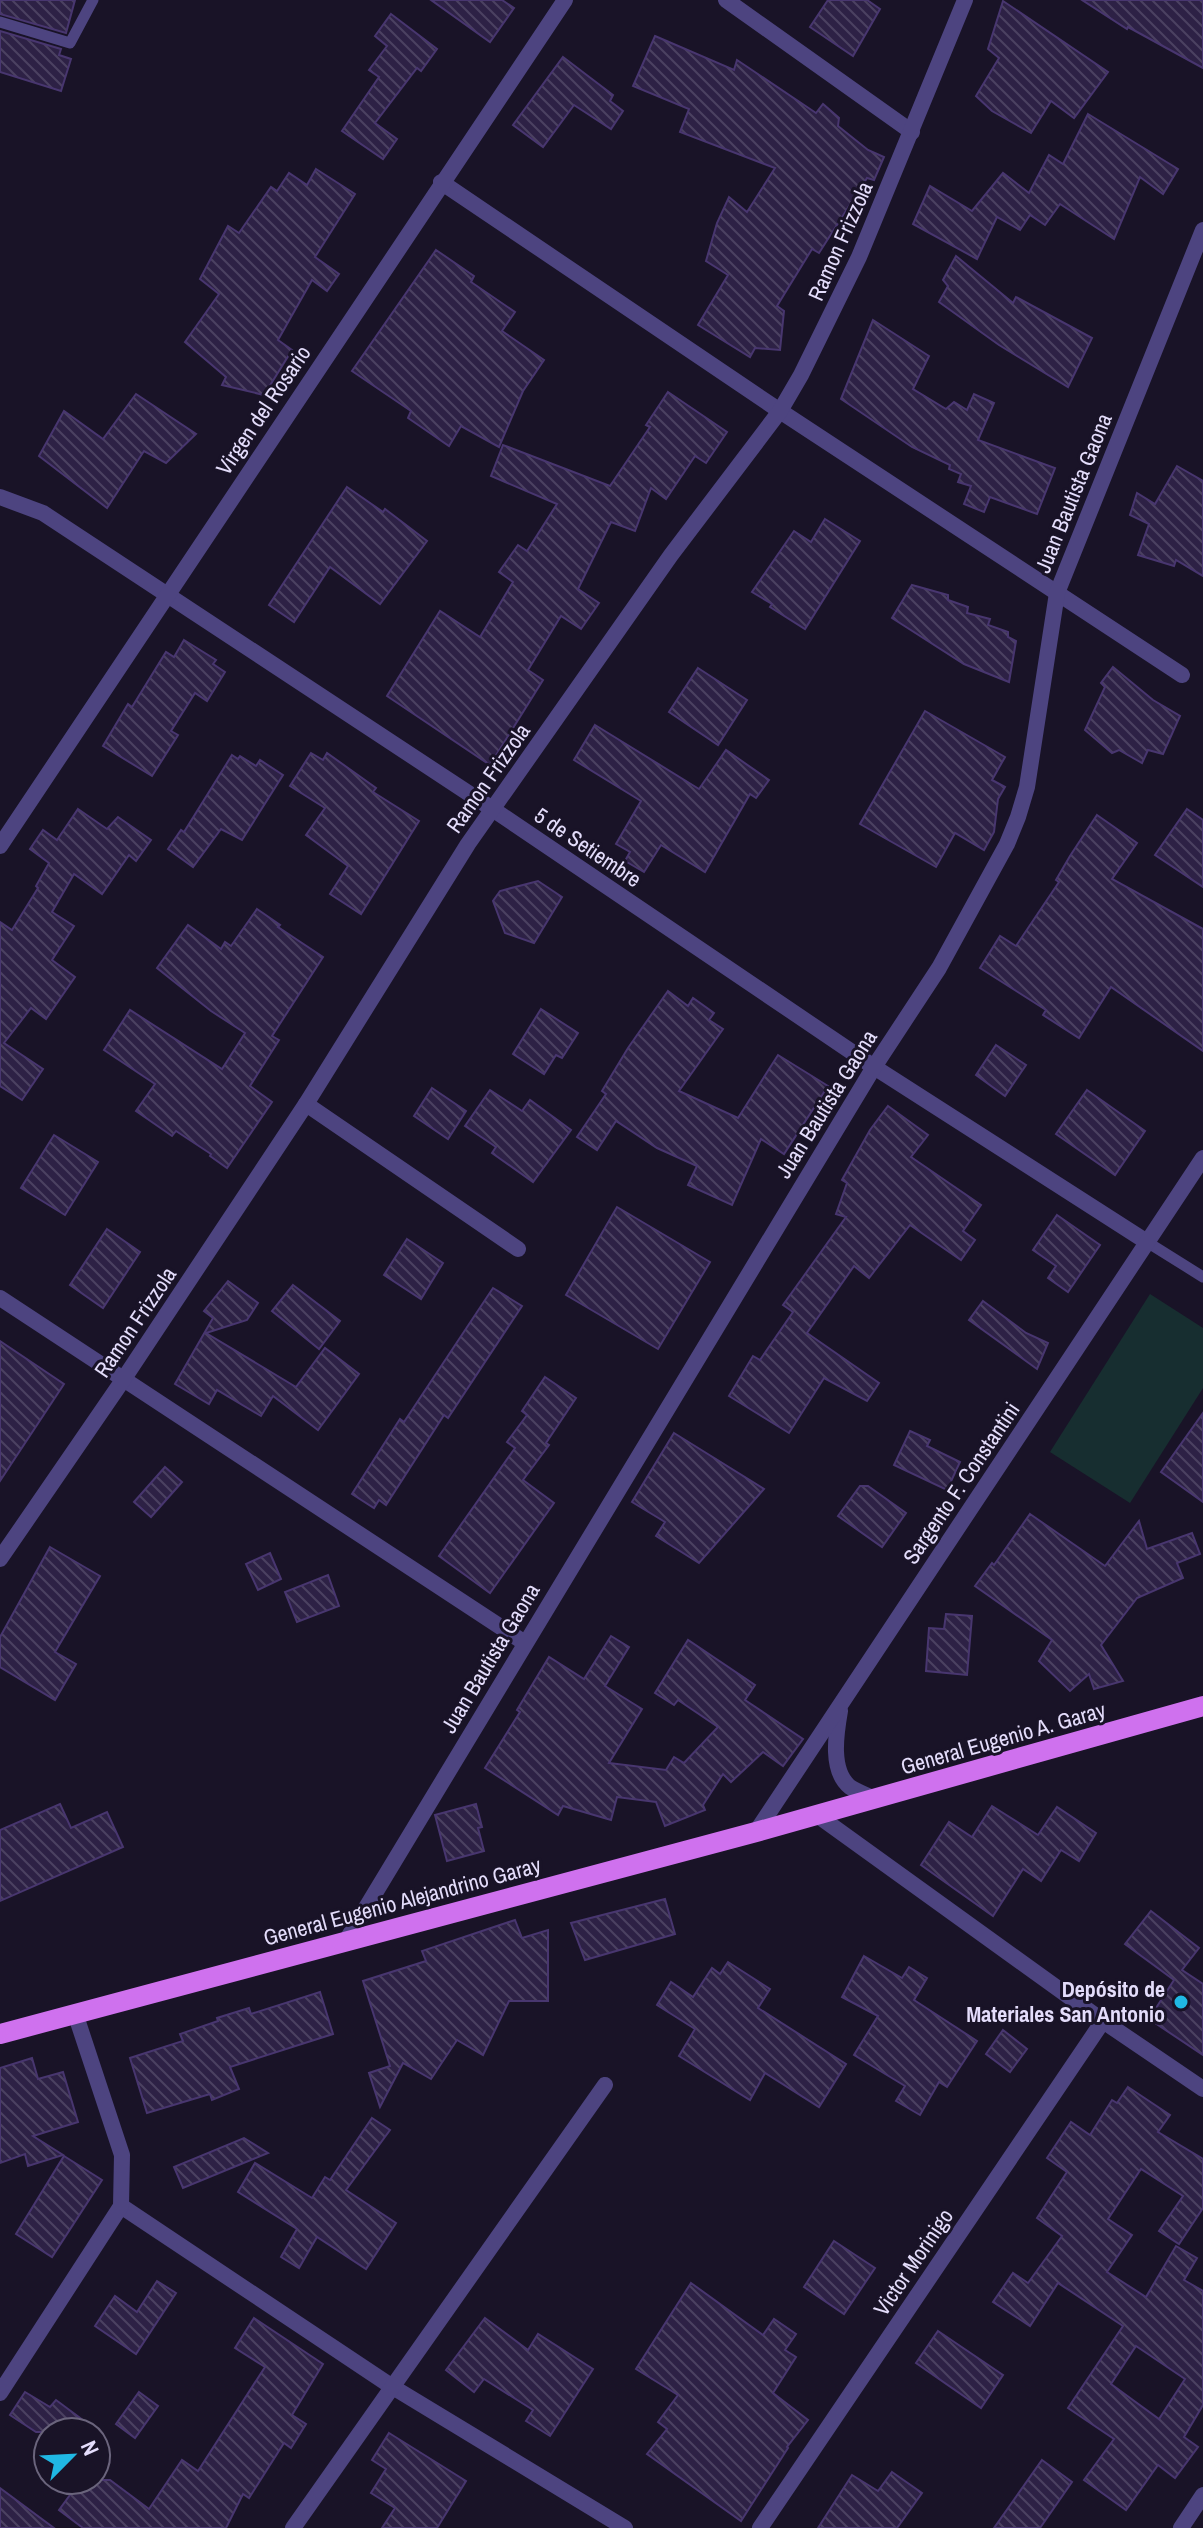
<svg xmlns="http://www.w3.org/2000/svg" width="1203" height="2528" font-family="'Archivo Narrow',sans-serif">
  <style>
    .garden { fill: #172e30 }
    .building { fill: url(#building-back-hatch); stroke: #48366f; stroke-width: 2; fill-rule: evenodd }
    .lines { fill: none; stroke-linecap: round; stroke-linejoin: round }
    .lane { stroke: #4d4480; stroke-width: 11 }
    .street { stroke: #4d4480; stroke-width: 16 }
    .primary { stroke: #cf71ee; stroke-width: 20 }
    .poi-dot { fill: #20b8e4; stroke: #191327; stroke-width: 3 }
    .labels { text-anchor: middle; dominant-baseline: central; stroke-width: 6; stroke-linejoin: round; paint-order: stroke }
    .street-label { font-size: 22px; fill: #e4ddfb; stroke: #191327 }
    .poi-label { font-size: 22px; font-weight: bold; fill: #e4ddfb; stroke: #191327; text-anchor: end }
  </style>
  <defs>
    <pattern id="building-back-hatch" width="6" height="6" patternUnits="userSpaceOnUse" patternTransform="scale(2)"><rect width="6" height="6" fill="#2d2145"/><path d="M-1 5l2 2M0 0l6 6M5-1l2 2" fill="none" stroke="#4b4161"/></pattern>
  </defs>
  <rect width="100%" height="100%" fill="#191327"/>
  <polygon class="garden" points="1150,1294 1203,1328 1203,1388 1130,1503 1050,1452"/>
  <g class="building">
    <polygon points="0,0 75,0 66,33 0,14"/>
    <polygon points="431,0 502,0 514,8 490,42"/>
    <polygon points="828,0 867,0 880,9 853,56 810,27"/>
    <polygon points="1082,0 1203,0 1203,68 1128,27 1127,29"/>
    <polygon points="1003,1 1108,72 1074,118 1051,101 1031,133 992,111 976,96 999,58 988,49"/>
    <polygon points="391,14 437,49 421,71 417,68 375,123 397,139 383,159 342,131 379,77 369,70 387,46 375,36"/>
    <polygon points="0,31 61,49 59,55 71,59 61,91 0,72"/>
    <polygon points="655,36 734,70 737,60 816,113 823,104 839,118 838,126 868,150 884,157 874,180 867,178 819,253 812,249 777,306 784,311 780,350 755,348 750,357 698,325 728,275 706,261 717,223 729,197 747,212 775,168 680,132 689,109 633,86"/>
    <polygon points="563,57 613,95 610,101 623,111 611,129 574,105 543,147 513,125"/>
    <polygon points="1088,114 1178,169 1163,194 1140,177 1114,239 1060,204 1045,225 1030,215 1020,230 997,217 977,259 913,224 930,186 972,211 1003,173 1029,193 1049,155 1063,164"/>
    <polygon points="316,169 355,194 315,257 339,274 327,291 312,280 278,340 292,350 264,395 222,385 226,377 185,342 219,294 200,279 228,226 239,233 271,187 277,191 289,173 307,185"/>
    <polygon points="436,250 474,276 471,282 515,312 502,331 544,360 523,391 499,447 461,426 449,446 408,418 411,411 352,371"/>
    <polygon points="956,256 1013,303 1016,297 1092,338 1068,387 999,345 939,302 948,286 943,280"/>
    <polygon points="873,320 929,356 913,389 946,409 954,402 967,410 974,394 994,403 978,440 1055,468 1037,514 990,497 984,512 964,504 971,486 958,482 961,474 949,469 950,465 912,447 841,399"/>
    <polygon points="668,392 727,432 706,463 695,456 666,499 651,488 635,531 611,522 578,589 599,603 581,629 561,616 528,670 543,680 490,765 387,696 440,611 480,637 513,582 499,572 518,545 527,551 557,504 491,476 503,445 610,486 650,427 646,425"/>
    <polygon points="136,394 196,434 166,463 144,451 107,508 39,456 64,411 103,439"/>
    <polygon points="1177,466 1203,481 1203,576 1176,560 1174,566 1138,555 1149,524 1130,515 1137,493 1155,504"/>
    <polygon points="347,487 383,512 385,509 427,541 380,604 330,567 294,622 269,605"/>
    <polygon points="825,519 860,541 805,629 770,607 772,604 752,592 794,531 811,542"/>
    <polygon points="912,585 948,595 948,600 968,607 967,613 990,619 988,625 1008,632 1008,637 1016,641 1009,682 964,664 892,618"/>
    <polygon points="184,640 216,660 213,664 225,672 207,701 195,693 171,731 178,735 152,776 103,746 128,704 132,707 166,652 174,657"/>
    <polygon points="1113,667 1153,700 1180,716 1163,754 1148,750 1142,763 1119,750 1112,753 1085,730 1105,687 1101,683"/>
    <polygon points="698,668 747,700 718,745 669,712"/>
    <polygon points="925,711 1005,757 992,780 1005,787 998,799 994,832 984,850 955,833 936,867 860,824"/>
    <polygon points="595,725 699,789 726,750 769,780 756,798 750,794 705,872 661,845 644,872 625,861 630,852 616,844 641,801 574,760"/>
    <polygon points="311,753 323,760 327,753 376,788 373,792 419,821 361,914 330,894 348,866 306,835 325,808 290,786"/>
    <polygon points="232,755 238,759 240,756 256,766 260,760 283,775 242,840 221,829 193,867 168,849 181,830 184,832"/>
    <polygon points="78,809 107,829 118,817 151,840 136,861 129,855 102,894 74,874 52,912 74,926 52,960 75,977 46,1019 31,1008 4,1043 43,1069 22,1100 0,1086 0,922 12,930 38,888 36,886 49,863 30,849 43,830 57,840"/>
    <polygon points="1187,809 1203,820 1203,887 1155,855"/>
    <polygon points="1097,815 1137,843 1112,879 1203,929 1203,1051 1111,987 1079,1038 1043,1015 1046,1010 980,968 1000,936 1016,946 1059,882 1056,880 1070,856"/>
    <polygon points="538,881 562,897 534,943 505,933 493,901 500,891"/>
    <polygon points="257,909 280,925 278,927 323,957 272,1036 279,1040 250,1086 272,1102 227,1168 210,1156 211,1154 176,1131 172,1136 136,1111 155,1084 104,1050 130,1010 222,1069 245,1033 211,1011 157,968 188,925 221,949 225,942 231,946"/>
    <polygon points="668,991 688,1006 693,998 714,1013 709,1020 723,1029 679,1091 738,1118 778,1055 828,1086 784,1154 761,1139 732,1205 688,1185 697,1166 657,1148 616,1121 597,1150 577,1137 606,1094 602,1091 628,1048"/>
    <polygon points="541,1009 578,1033 562,1058 556,1055 544,1074 513,1054"/>
    <polygon points="996,1045 1026,1065 1005,1096 976,1075"/>
    <polygon points="432,1088 466,1111 448,1139 414,1116"/>
    <polygon points="490,1090 522,1111 530,1100 571,1130 533,1182 492,1153 496,1147 465,1126"/>
    <polygon points="1087,1090 1145,1131 1115,1175 1056,1134"/>
    <polygon points="888,1106 928,1135 911,1157 981,1205 963,1231 975,1240 961,1260 910,1225 869,1278 854,1266 807,1333 879,1383 867,1401 824,1378 789,1433 729,1396 753,1356 760,1360 793,1312 783,1305 846,1217 836,1214 847,1183 842,1180 870,1130"/>
    <polygon points="54,1135 98,1162 65,1215 21,1188"/>
    <polygon points="617,1207 710,1262 658,1349 566,1295"/>
    <polygon points="1057,1215 1100,1245 1068,1292 1048,1278 1056,1266 1033,1250"/>
    <polygon points="107,1229 140,1252 103,1308 70,1285"/>
    <polygon points="407,1239 443,1263 421,1299 384,1275"/>
    <polygon points="228,1281 258,1303 247,1320 206,1333 296,1387 325,1348 359,1374 318,1430 273,1396 261,1416 217,1390 209,1404 175,1384 213,1318 204,1311"/>
    <polygon points="293,1285 340,1321 319,1349 272,1311"/>
    <polygon points="493,1288 522,1306 448,1418 444,1415 386,1505 379,1500 374,1508 352,1494 400,1419 404,1422"/>
    <polygon points="983,1301 1026,1333 1048,1343 1037,1369 969,1320"/>
    <polygon points="0,1341 64,1384 0,1481"/>
    <polygon points="545,1377 576,1398 546,1443 549,1445 523,1480 554,1503 490,1593 439,1556 515,1448 507,1442 527,1415 522,1411"/>
    <polygon points="1203,1413 1203,1502 1161,1472"/>
    <polygon points="910,1431 930,1440 927,1446 960,1462 947,1490 894,1465"/>
    <polygon points="674,1433 764,1489 699,1563 656,1536 665,1522 632,1502"/>
    <polygon points="165,1467 182,1482 151,1517 134,1502"/>
    <polygon points="860,1486 868,1486 906,1513 882,1547 838,1516"/>
    <polygon points="1030,1514 1105,1566 1139,1521 1147,1549 1192,1533 1200,1554 1177,1563 1183,1578 1137,1598 1101,1645 1123,1681 1094,1689 1089,1674 1070,1691 1039,1661 1052,1640 975,1586 992,1563 994,1565"/>
    <polygon points="50,1547 100,1576 55,1652 76,1664 55,1700 0,1667 0,1637"/>
    <polygon points="270,1553 281,1579 258,1590 246,1564"/>
    <polygon points="328,1575 339,1606 297,1622 285,1592"/>
    <polygon points="946,1614 972,1616 967,1675 926,1671 929,1628 944,1629"/>
    <polygon points="611,1636 629,1647 605,1686 642,1709 609,1763 666,1770 674,1757 684,1763 718,1727 678,1700 674,1705 655,1693 688,1640 755,1685 745,1700 803,1739 783,1766 763,1752 731,1782 723,1774 703,1805 705,1810 665,1826 656,1802 617,1797 611,1820 563,1806 558,1815 485,1768 520,1712 517,1710 549,1657 584,1679"/>
    <polygon points="60,1804 71,1828 107,1812 123,1847 0,1901 0,1830"/>
    <polygon points="476,1804 482,1827 478,1828 484,1851 447,1861 435,1815"/>
    <polygon points="992,1806 1038,1835 1057,1807 1096,1833 1079,1861 1061,1850 1041,1881 1023,1869 993,1916 921,1865 949,1822 972,1837"/>
    <polygon points="665,1899 675,1934 585,1960 571,1923"/>
    <polygon points="1151,1911 1199,1948 1182,1970 1203,1984 1203,2055 1149,2019 1174,1980 1125,1944"/>
    <polygon points="515,1920 522,1938 548,1930 548,2001 509,2001 483,2055 457,2040 431,2079 403,2063 380,2107 369,2073 390,2066 363,1981 426,1961 422,1951"/>
    <polygon points="864,1956 902,1978 909,1967 927,1978 914,2000 977,2041 947,2087 939,2082 920,2115 896,2101 905,2086 854,2055 878,2016 842,1997"/>
    <polygon points="728,1962 770,1989 758,2008 846,2064 819,2107 765,2073 750,2100 679,2056 695,2029 657,2005 671,1982 693,1997 712,1968 720,1974"/>
    <polygon points="320,1992 333,2034 230,2067 239,2089 212,2100 210,2094 147,2113 130,2058 183,2041 180,2034 218,2021 217,2018 249,2008 251,2014"/>
    <polygon points="1003,2030 1027,2049 1010,2072 986,2054"/>
    <polygon points="32,2058 38,2079 63,2072 78,2122 33,2136 63,2155 28,2166 25,2154 0,2163 0,2068"/>
    <path d="M1128,2087L1170,2115L1158,2132L1203,2159V2208L1179,2244L1159,2231L1183,2196L1141,2169L1108,2219L1132,2235L1107,2272L1146,2297L1176,2246L1197,2258L1184,2280L1203,2291V2405L1184,2437L1198,2447L1175,2478L1158,2465L1126,2510L1084,2480L1114,2439L1068,2408L1123,2326L1058,2283L1030,2326L993,2302L1013,2273L1028,2283L1062,2236L1037,2218L1067,2172L1047,2158L1071,2122L1090,2135L1112,2100L1117,2103ZM1136,2346L1185,2379L1159,2419L1111,2384Z"/>
    <polygon points="372,2118 390,2130 346,2190 396,2223 366,2269 317,2237 299,2268 281,2257 297,2229 238,2192 255,2163 312,2198 325,2177 330,2180"/>
    <polygon points="244,2138 268,2153 183,2188 174,2167"/>
    <polygon points="64,2156 102,2180 52,2257 16,2234"/>
    <polygon points="834,2241 875,2268 844,2314 804,2287"/>
    <polygon points="157,2281 176,2293 136,2354 95,2326 115,2296 137,2312"/>
    <polygon points="691,2283 763,2335 774,2319 796,2334 785,2350 796,2357 773,2393 808,2420 787,2447 788,2448 741,2521 647,2454 667,2429 658,2422 678,2395 636,2369"/>
    <polygon points="254,2318 323,2364 292,2415 306,2424 291,2448 284,2443 249,2498 243,2494 226,2528 83,2528 59,2510 81,2480 110,2480 149,2509 182,2460 198,2471 265,2367 235,2348"/>
    <polygon points="485,2318 528,2350 538,2334 593,2369 550,2436 526,2421 533,2410 484,2379 474,2392 446,2370"/>
    <polygon points="938,2331 1003,2375 981,2408 916,2363"/>
    <polygon points="25,2392 50,2407 56,2400 99,2432 36,2432 10,2415"/>
    <polygon points="139,2392 158,2406 135,2438 116,2424"/>
    <polygon points="389,2433 466,2481 437,2528 382,2528 395,2508 371,2493 386,2469 372,2460"/>
    <polygon points="1042,2460 1072,2482 1040,2528 994,2528"/>
    <polygon points="892,2472 922,2493 897,2528 818,2528 852,2475 878,2491"/>
    <polygon points="0,2488 54,2528 0,2528"/>
  </g>
  <g class="lines">
    <g class="lane">
      <polyline points="0,22 70,43 93,0"/>
      <polyline points="1147,1242 1203,1277"/>
    </g>
    <g class="street">
      <polyline points="726,0 912,132"/>
      <polyline points="441,182 780,411 1182,675"/>
      <polyline points="0,497 43,513 494,810 874,1067 1147,1242"/>
      <polyline points="0,846 565,0"/>
      <polyline points="306,1104 518,1249"/>
      <polyline points="0,1298 525,1643"/>
      <polyline points="0,1559 123,1380 306,1104 468,844 671,555 780,411 801,375 859,257 965,0"/>
      <path d="M840,1711C836,1734 830,1771 850,1787C857,1792 867,1795 874,1799"/>
      <polyline points="817,1815 1103,2021 1203,2089"/>
      <polyline points="756,1832 1203,1158"/>
      <polyline points="346,1941 874,1067 939,968 1007,844 1018,817 1027,787 1057,593 1203,230"/>
      <polyline points="121,2206 391,2386 625,2528"/>
      <polyline points="0,2393 121,2206 122,2155 75,2013"/>
      <polyline points="293,2528 605,2085"/>
      <polyline points="760,2528 1103,2021"/>
      <polyline points="1181,2528 1203,2495"/>
    </g>
    <polyline class="primary" points="0,2034 756,1832 1203,1706"/>
  </g>
  <circle class="poi-dot" cx="1181" cy="2002" r="8"/>
  <g class="labels">
    <g class="street-label">
      <text transform="translate(840 241) rotate(-66)">Ramon Frizzola</text>
      <text transform="translate(263 410) rotate(-56)">Virgen del Rosario</text>
      <text transform="translate(1073 493) rotate(-68)">Juan Bautista Gaona</text>
      <text transform="translate(488 778) rotate(-55)">Ramon Frizzola</text>
      <text transform="translate(588 847) rotate(34)">5 de Setiembre</text>
      <text transform="translate(826 1104) rotate(-58)">Juan Bautista Gaona</text>
      <text transform="translate(135 1322) rotate(-56)">Ramon Frizzola</text>
      <text transform="translate(961 1483) rotate(-56)">Sargento F. Constantini</text>
      <text transform="translate(490 1658) rotate(-59)">Juan Bautista Gaona</text>
      <text transform="translate(1003 1738) rotate(-16)">General Eugenio A. Garay</text>
      <text transform="translate(402 1901) rotate(-15)">General Eugenio Alejandrino Garay</text>
      <text transform="translate(913 2262) rotate(-56)">Victor Morinigo</text>
    </g>
    <g class="poi-label">
      <text x="1165" y="1989">Depósito de<tspan x="1165" dy="25">Materiales San Antonio</tspan></text>
    </g>
  </g>
  <g transform="translate(72 2456) rotate(66)"><circle r="38" fill="#191327" stroke="#6a647c" stroke-width="2"/>
  <path d="M0-6L14 30L0 20L-14 30Z" fill="#20b8e4"/>
  <text y="-12" font-size="22" font-weight="bold" text-anchor="middle" fill="#e4ddfb">N</text>
  </g>
</svg>
